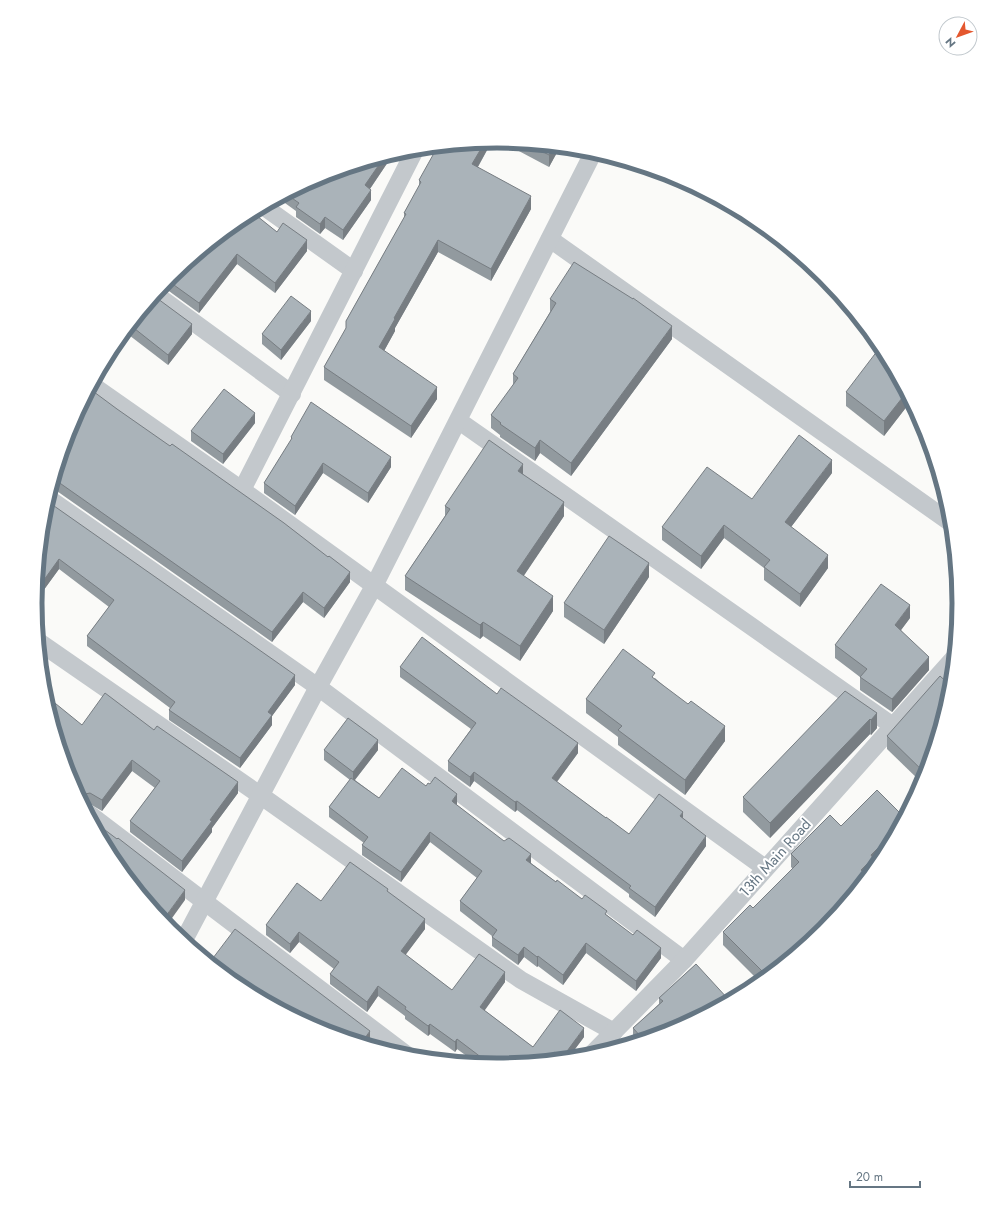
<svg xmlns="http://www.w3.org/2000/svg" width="994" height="1205" font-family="Jost,sans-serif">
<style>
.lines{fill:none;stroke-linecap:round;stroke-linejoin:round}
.minor{stroke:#c3c8cc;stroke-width:18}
.wall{fill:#929a9f}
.shaded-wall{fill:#777d82}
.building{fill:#aab3b9;stroke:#777d82}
.labels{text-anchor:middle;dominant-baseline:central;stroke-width:4;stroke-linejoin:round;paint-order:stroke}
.street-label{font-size:15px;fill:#657683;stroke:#fff}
.rim{fill:none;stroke:#657683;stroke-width:5}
</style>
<rect width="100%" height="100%" fill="#fafaf8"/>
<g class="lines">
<g class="minor">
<polyline points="263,206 354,271"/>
<polyline points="550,239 951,523"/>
<polyline points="155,294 292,394"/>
<polyline points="92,385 242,490 765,868"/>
<polyline points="459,421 893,726"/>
<polyline points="242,490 416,148"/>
<polyline points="48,498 318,687 684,960"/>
<polyline points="39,642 260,795 521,980 614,1032"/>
<polyline points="89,814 408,1056"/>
<polyline points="184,940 318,687 374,586 594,151"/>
<polyline points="592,1054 684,960 954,658"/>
</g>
</g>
<g class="wall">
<polygon points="492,141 478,167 531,209 491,281 438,252 395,328 395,331 384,351 437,399 411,438 324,380 324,367 346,330 346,321 404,218 404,213 419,187 419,180"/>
<polygon points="500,141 560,147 549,167"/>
<polygon points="394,153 370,189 371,200 343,240 325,228 320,234 296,217 296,211 278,198 320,176"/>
<polygon points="255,211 255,212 254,214 277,232 307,251 275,293 237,264 199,313 162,286 170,276"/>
<polygon points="154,296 192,334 168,365 125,332"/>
<polygon points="550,299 672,339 571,476 540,453 535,461 500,437 500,435 491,428 491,415 513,386 513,374 550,312"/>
<polygon points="311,321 281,360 262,344 262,334"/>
<polygon points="846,392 911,401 884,436 846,406"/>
<polygon points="255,423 223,464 191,441 191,431"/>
<polygon points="70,425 350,582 324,618 303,602 272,642 54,489 51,488"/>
<polygon points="291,437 391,467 368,503 323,473 295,515 264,493 264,483 291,441"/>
<polygon points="832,473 791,527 828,568 800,607 764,580 764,568 724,538 701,569 662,540 662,527 752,499"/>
<polygon points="523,474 564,516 523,576 553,611 520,661 483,636 480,639 405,590 405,576 445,516 445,506"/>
<polygon points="44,512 295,685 272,716 272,725 240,768 169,720 169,710 170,708 87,646 87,636 109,607 59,569 35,602"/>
<polygon points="649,577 604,644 564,617 564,603"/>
<polygon points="910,618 901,630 929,670 892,712 860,690 860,677 835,658 835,645"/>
<polygon points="400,667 497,694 578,753 557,782 606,818 629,834 683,818 706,846 655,917 629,897 629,894 517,810 515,812 474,781 470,787 448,771 448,761 471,729 400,677"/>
<polygon points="655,678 725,741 685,795 618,745 618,737 586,713 586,699"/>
<polygon points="950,693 924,780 922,783 887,749 887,736"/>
<polygon points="877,713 877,728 871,735 870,734 770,838 743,812 743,797"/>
<polygon points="82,725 238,793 212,828 212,832 182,872 130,832 130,821 155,788 132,771 102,811 90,804 84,805 70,779"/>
<polygon points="324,750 378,750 355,780 379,798 426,786 457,804 457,805 531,863 556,882 607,915 661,958 636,991 586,953 563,985 538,966 537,967 524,957 518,965 492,946 492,936 460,911 460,901 477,878 430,842 401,882 362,855 362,845 364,843 329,817 329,807 350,780 324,760"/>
<polygon points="791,854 873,866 873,869 824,929 760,982 723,945 723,932 753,908 793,869 791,867"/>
<polygon points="388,892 425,929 405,955 452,990 505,982 484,1010 533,1047 584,1037 569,1057 497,1064 475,1062 457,1049 455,1052 430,1034 428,1036 405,1019 405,1016 378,996 367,1012 330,984 330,974 334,969 299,942 290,953 266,935 266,925 321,901"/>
<polygon points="696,964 674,1029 636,1041 633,1038 633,1028 659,1004 659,998"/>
</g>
<g class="shaded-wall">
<polygon points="492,141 472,177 472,164 485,142"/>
<polygon points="553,146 560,147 549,167 549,155"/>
<polygon points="394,153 365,196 365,185 385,156"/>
<polygon points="371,190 371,200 343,240 343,230"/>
<polygon points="531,196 531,209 491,281 491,269"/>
<polygon points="325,217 325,228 320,234 320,224"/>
<polygon points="307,240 307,251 275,293 275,283"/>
<polygon points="438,240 438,252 395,328 395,331 379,360 379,347 394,318"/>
<polygon points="237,254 237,264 199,313 199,303"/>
<polygon points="311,311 311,321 281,360 281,350"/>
<polygon points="192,324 192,334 168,365 168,355"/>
<polygon points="672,326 672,339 571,476 571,463"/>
<polygon points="437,387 437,399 411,438 411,426"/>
<polygon points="906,393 911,401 884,436 884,421"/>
<polygon points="255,413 255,423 223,464 223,454"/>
<polygon points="540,440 540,453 535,461 535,448"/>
<polygon points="391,457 391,467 368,503 368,493"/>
<polygon points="832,460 832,473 785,535 785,522"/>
<polygon points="323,463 323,473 295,515 295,506"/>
<polygon points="523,464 523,479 518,471"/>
<polygon points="564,502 564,516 517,586 517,571"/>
<polygon points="724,525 724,538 701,569 701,556"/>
<polygon points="828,555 828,568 800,607 800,594"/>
<polygon points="59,559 59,569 35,602 36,591"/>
<polygon points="649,563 649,577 604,644 604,630"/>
<polygon points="350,572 350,582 324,618 324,608"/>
<polygon points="303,592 303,602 272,642 272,632"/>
<polygon points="553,596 553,611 520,661 520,646"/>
<polygon points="910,605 910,618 895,638 895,625"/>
<polygon points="483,622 483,636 480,639 480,625"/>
<polygon points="929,657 929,670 892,712 892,699"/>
<polygon points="47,658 47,669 42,676 41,666"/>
<polygon points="295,675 295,685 272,716 272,725 240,768 240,758 268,712"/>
<polygon points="877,713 877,728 871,735 871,720"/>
<polygon points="870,719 870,734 770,838 770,823"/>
<polygon points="725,726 725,741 685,795 685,780"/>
<polygon points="378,740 378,750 353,782 353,772"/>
<polygon points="578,743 578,753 552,788 552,778"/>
<polygon points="132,760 132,771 102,811 102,800"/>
<polygon points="474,772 474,781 470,787 470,777"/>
<polygon points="238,782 238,793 212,828 212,832 182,872 182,861 210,820"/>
<polygon points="85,794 85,805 84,805 80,798"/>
<polygon points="457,794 457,804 452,811 452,801"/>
<polygon points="517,801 517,810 515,812 515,802"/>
<polygon points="683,812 683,822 680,816"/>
<polygon points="897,829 882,857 873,866 873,869 863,881 861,870 871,855"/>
<polygon points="430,832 430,842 401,882 401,872"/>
<polygon points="706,836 706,846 655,917 655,907"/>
<polygon points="531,854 531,864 526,860"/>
<polygon points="185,890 185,900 167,925 163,920"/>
<polygon points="425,919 425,929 401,961 401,951"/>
<polygon points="299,932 299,942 290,953 290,944"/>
<polygon points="586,943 586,953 563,985 563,975"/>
<polygon points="524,947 524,957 518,965 518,955"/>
<polygon points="661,948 661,958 636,991 636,981"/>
<polygon points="785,955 785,961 765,977 765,974"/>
<polygon points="538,956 538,966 537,967 537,957"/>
<polygon points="505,972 505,982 480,1017 480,1007"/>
<polygon points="378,986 378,996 367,1012 367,1002"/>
<polygon points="430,1024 430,1034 428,1036 428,1026"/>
<polygon points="584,1028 584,1037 569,1057 562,1058"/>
<polygon points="370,1031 370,1040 368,1044 362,1042"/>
<polygon points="457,1039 457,1049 455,1052 455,1042"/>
<polygon points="554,1052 554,1059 549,1059"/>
</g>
<g class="building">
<polygon points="485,142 472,164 531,196 491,269 438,240 394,318 395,319 379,347 437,387 411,426 324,367 346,328 346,321 406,214 404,213 421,182 419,180 438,146"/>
<polygon points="528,144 553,146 549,155"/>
<polygon points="385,156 365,185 371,190 343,230 325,217 320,224 296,207 299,203 286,194 320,176"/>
<polygon points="252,212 277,232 283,223 307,240 275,283 237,254 199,303 167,280 170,276 241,218"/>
<polygon points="574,262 633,299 633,298 672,326 571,463 540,440 535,448 500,424 501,423 491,415 518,378 513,374 556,303 550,299"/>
<polygon points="154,296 192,324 168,355 130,325"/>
<polygon points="291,296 311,311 281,350 262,334"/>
<polygon points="881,346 906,393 884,421 846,392"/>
<polygon points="90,389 117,409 170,446 172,444 284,523 328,557 329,556 350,572 324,608 303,592 272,632 54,479 70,425"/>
<polygon points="224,389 255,413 223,454 191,431"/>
<polygon points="311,402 391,457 368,493 323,463 295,506 264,483 292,438 291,437"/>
<polygon points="799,435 832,460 785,522 828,555 800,594 764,567 770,560 724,525 701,556 662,527 707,467 752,499"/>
<polygon points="489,440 523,464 518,471 564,502 517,571 553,596 520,646 483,622 480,625 405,576 450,509 445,506"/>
<polygon points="47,501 295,675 268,712 272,715 240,758 169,710 175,702 87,636 114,600 59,559 36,591 44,512"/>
<polygon points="609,536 649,563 604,630 564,603"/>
<polygon points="881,584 910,605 895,625 929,657 892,699 860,677 867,669 835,645"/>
<polygon points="422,637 497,694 501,688 578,743 552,778 606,818 606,817 629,834 659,794 683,812 680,816 706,836 655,907 629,888 631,886 517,801 515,802 474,772 470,777 448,761 476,723 400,667"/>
<polygon points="623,649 655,673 652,677 688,704 691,701 725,726 685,780 618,730 622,726 586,699"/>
<polygon points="40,653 47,658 41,666"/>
<polygon points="940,676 951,686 950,693 926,774 887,736"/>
<polygon points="845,691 877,713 871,720 870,719 770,823 743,797"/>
<polygon points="105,693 154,730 157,726 238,782 210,820 212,821 182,861 130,821 160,781 132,760 102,800 90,793 85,794 80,798 70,779 45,695 82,725"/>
<polygon points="348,718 378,740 353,772 324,750"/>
<polygon points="402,768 426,786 428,783 430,784 435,777 457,794 452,801 453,802 504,841 509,838 531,854 526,860 556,882 557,880 582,899 585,895 607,911 605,914 633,935 637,930 661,948 636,981 586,943 563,975 538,956 537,957 524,947 518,955 492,937 497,930 460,901 482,871 430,832 401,872 362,845 368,837 329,807 351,778 379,798"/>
<polygon points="877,790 904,817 897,829 871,855 873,858 861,870 867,876 824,929 788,958 785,955 765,974 723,932 750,905 753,908 799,862 791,854 830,815 841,826"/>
<polygon points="93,821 117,839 118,838 185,890 163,920 113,859"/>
<polygon points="350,862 388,889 387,891 425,919 401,951 452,990 479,954 505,972 480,1007 533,1047 560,1010 584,1028 562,1058 554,1052 549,1059 497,1064 490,1064 457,1039 455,1042 430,1024 428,1026 405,1009 406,1007 378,986 367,1002 330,974 339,962 299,932 290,944 266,925 297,883 321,901"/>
<polygon points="235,929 370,1031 362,1042 320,1029 240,987 210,962"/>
<polygon points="696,964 729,1000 674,1029 643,1039 633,1028 663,1001 659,998"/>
</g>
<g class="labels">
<g class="street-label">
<text transform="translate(775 858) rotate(-48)">13th Main Road</text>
</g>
</g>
<path d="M0 0H994V1205H0ZM42 603a455 455 0 1 1 910 0a455 455 0 1 1-910 0Z" fill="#fff" fill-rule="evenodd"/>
<path class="rim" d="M42 603a455 455 0 1 1 910 0a455 455 0 1 1-910 0Z"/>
<g transform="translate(958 36) rotate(229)"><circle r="19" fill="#ffffff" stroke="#c1c8cd"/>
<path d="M0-3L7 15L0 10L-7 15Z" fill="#e4572e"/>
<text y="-6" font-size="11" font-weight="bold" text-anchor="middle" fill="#657683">N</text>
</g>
<path d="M850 1181v6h70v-6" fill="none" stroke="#657683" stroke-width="2"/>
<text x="856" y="1181" font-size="12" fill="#657683" stroke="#ffffff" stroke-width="3" paint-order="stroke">20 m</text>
</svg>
